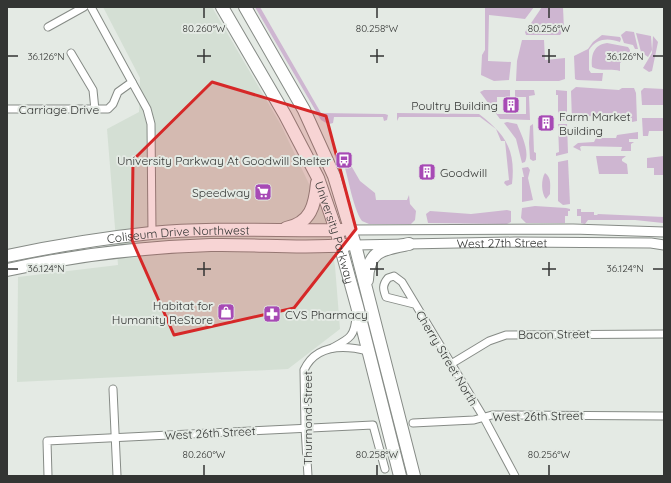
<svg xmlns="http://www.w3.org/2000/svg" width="671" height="483" font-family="Quicksand,sans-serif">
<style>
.built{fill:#d4dfd4}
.green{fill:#ceb6d1}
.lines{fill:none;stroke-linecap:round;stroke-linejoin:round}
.minor-casing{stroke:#868b86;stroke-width:9}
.tertiary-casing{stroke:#868b86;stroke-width:11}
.primary-casing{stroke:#868b86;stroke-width:14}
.minor{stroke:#fff;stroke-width:7}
.tertiary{stroke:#fff;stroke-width:9}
.primary{stroke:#fff;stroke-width:12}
.marked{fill:#d62828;fill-opacity:0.2;stroke:#d62828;stroke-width:3;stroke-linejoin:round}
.ticks{fill:none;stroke:#333533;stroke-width:1.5}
.labels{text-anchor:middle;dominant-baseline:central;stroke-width:4;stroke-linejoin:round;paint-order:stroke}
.poi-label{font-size:12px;fill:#333533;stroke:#e4eae4;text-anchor:end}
.street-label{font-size:12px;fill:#333533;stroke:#e4eae4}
.ticks-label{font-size:10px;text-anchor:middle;fill:#333533;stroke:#e4eae4;stroke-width:4;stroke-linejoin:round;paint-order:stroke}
</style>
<rect width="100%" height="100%" fill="#e4eae4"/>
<polygon class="built" points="103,7 212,7 281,125 327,222 335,266 340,329 288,369 17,382 18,277 118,265 107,129 139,112 140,78"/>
<g class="green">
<path d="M 255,7 L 260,7 L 321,113 L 385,114 L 388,115 L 387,120 L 384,121 L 383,117 L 334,117 L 333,123 C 328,125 325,122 321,120 Z"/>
<polygon points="485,7 534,7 525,19 489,15 488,61 511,62 509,80 494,81 481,75 482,55 485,50"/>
<polygon points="542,7 563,7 564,30 560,35 526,35 525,32"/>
<polygon points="626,31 634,32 638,49 635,49 633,45 624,43 621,35"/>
<polygon points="636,33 651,36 652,50 648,57 641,52"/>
<path d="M 602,35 L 620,37 L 621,39 L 620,42 C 608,38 597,38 589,50 L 589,70 L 591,73 L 603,73 L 602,81 L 577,80 L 575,79 L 574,56 L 588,49 L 593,42 Z"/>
<polygon points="653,36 658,42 652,71 649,72 643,68 652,53"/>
<polygon points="522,40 544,40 545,60 565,58 565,79 559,81 516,81 517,61"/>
<path d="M 607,43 L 628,47 L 630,50 L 630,55 L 620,63 L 620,71 C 610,68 601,72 592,67 C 591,54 594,45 607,43 Z"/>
<polygon points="576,87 619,90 622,88 634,88 636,93 637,121 632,122 632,118 586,116 586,122 572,121 571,91"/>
<polygon points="644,88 664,89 664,105 642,105 641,91"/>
<polygon points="484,90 510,90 510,97 497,97 497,114 526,114 526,97 515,97 515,90 534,90 535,95 529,96 530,120 500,119 480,92"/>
<polygon points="556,90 567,91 567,121 558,120 558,95 556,95"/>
<path d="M 397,113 L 479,114 C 505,134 516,149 512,184 L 507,186 L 504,183 L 505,181 L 509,180 L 505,141 L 501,141 L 496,129 L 480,117 L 399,117 L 397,121 Z"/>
<polygon points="642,118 664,118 664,131 649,131 648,136 643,136"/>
<path d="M 507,122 L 517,124 C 521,134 530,151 525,162 L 522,163 L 516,139 L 504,123 Z"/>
<polygon points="533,124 534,152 536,153 536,160 533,161 530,159 529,143 530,126"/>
<polygon points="558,124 567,124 568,153 556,156 556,153 559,152"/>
<polygon points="638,132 638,139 629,139 629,142 634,142 631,144 631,151 621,151 622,147 582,146 580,147 581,151 573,147 578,143 594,142 596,138 616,138 617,135"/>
<path d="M 341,155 L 345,155 L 360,181 L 375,193 L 376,200 L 407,200 L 409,195 L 410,204 L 416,211 L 415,220 L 411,224 L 369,224 L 362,221 C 352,207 348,173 341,155 Z"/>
<polygon points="596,156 626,156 622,159 622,161 627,164 628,174 599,174"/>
<polygon points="664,156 664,175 654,175 654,168 647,168 647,158"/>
<polygon points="568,160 570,204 563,205 558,201 558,162"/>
<polygon points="528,167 530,170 528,178 533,200 522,202 522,177 524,177 522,168"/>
<path d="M 545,173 C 552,178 550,186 550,194 L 546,199 C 541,193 541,179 545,173 Z"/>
<polygon points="535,206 566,208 570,209 570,211 568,211 568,216 565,216 565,223 526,223 521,218 522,208"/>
<polygon points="577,209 581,209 581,212 594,212 594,215 597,215 598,214 664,217 664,225 663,223 635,220 588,220 585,224 581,223 581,216 577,216"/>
<polygon points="507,210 511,211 511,222 507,224 428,223 426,214 430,211 471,214"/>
</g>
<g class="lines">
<g class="minor-casing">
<g id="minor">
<polyline points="48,27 84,7"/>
<polyline points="71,53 93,90 95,110"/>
<polyline points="132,82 147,109 151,124 152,233"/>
<polyline points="7,109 108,109 113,104 118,92 132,82 91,7"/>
<path d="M 414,304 L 386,297 C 383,289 382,285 388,278 L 394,276 L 402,282 L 484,418 L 515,476"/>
<path d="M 332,348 C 349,339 355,337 356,316"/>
<polyline points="451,364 489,341 506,335 664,334"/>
<polyline points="113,389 117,476"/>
<polyline points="413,423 474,420 492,415 664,416"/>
<polyline points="48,476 47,441 373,425 385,469"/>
<path d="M 308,476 L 305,428 L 304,370 C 316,344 344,345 368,351"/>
</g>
</g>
<g class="tertiary-casing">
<g id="tertiary">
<polyline points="350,230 573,229 664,232"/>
<path id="s1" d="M 355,245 L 515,242 L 651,243 L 664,245"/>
</g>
</g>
<g class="primary-casing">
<g id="primary">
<path id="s2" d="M 222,7 L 285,115 L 318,178 L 336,230 L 357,306 L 400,476"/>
<polyline points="245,7 304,110 334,176 355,245 414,476"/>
<path d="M 286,228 C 311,223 315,205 317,183"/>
<path id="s3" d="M 7,256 C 55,246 103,238 151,233 C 215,227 279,231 343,230"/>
<path d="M 7,270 C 75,255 142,247 211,245 C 256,244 302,249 347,245"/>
<path d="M 367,280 C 368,250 383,249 409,244"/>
</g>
</g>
<use href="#minor" class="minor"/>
<use href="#tertiary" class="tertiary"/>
<use href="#primary" class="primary"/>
</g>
<path class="marked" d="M 212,82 L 326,116 L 356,229 L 294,308 L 174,335 L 132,240 L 133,160 Z"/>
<path class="ticks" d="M 204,8 L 204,18M 377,8 L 377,18M 549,8 L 549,18M 204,49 L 204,63M 377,49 L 377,63M 549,49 L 549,63M 8,56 L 18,56M 197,56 L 211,56M 370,56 L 384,56M 542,56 L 556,56M 653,56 L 663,56M 204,262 L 204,276M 377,262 L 377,276M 549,262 L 549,276M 8,269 L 18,269M 197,269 L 211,269M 370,269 L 384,269M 542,269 L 556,269M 653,269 L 663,269M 204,465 L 204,475M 377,465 L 377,475M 549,465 L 549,475"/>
<defs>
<g id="building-square" transform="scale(0.9)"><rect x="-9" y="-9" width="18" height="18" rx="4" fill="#a74ab5" stroke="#e4eae4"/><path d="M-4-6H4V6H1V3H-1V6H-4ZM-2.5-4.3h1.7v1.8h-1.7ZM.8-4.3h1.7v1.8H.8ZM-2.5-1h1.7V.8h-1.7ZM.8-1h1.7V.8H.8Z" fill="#fff"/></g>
<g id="bus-square" transform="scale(0.9)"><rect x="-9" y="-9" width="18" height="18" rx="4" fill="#a74ab5" stroke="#e4eae4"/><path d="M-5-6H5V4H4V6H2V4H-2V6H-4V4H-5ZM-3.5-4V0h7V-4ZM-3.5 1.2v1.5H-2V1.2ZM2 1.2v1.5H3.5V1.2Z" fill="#fff"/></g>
<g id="supermarket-square" transform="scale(0.9)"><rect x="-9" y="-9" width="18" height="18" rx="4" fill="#a74ab5" stroke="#e4eae4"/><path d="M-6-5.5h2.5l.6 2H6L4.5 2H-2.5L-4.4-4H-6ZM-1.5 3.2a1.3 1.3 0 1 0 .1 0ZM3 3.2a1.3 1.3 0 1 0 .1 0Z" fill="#fff"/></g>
<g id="shop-square" transform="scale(0.9)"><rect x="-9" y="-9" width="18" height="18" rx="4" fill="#a74ab5" stroke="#e4eae4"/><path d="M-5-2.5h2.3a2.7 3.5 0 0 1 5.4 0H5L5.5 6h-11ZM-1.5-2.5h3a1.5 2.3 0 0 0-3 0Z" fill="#fff"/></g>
<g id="pharmacy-square" transform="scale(0.9)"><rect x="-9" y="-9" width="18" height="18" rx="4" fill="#a74ab5" stroke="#e4eae4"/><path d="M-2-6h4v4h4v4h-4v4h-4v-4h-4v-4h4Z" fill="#fff"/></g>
</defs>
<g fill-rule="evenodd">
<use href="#building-square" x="511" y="105"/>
<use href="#building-square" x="546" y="123"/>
<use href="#bus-square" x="344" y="160"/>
<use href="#building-square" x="427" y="172"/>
<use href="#supermarket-square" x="263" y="192"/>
<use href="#shop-square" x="226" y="312"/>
<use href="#pharmacy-square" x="272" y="314"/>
</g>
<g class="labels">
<g class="poi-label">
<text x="498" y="105">Poultry Building</text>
<text x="559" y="116" text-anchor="start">Farm Market<tspan x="559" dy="14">Building</tspan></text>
<text x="331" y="160">University Parkway At Goodwill Shelter</text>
<text x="440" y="172" text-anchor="start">Goodwill</text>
<text x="250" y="192">Speedway</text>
<text x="213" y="305">Habitat for<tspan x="213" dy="14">Humanity ReStore</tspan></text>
<text x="285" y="314" text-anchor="start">CVS Pharmacy</text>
</g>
<g class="street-label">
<text x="59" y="109">Carriage Drive</text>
<text stroke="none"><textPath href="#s2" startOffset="253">University Parkway</textPath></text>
<text stroke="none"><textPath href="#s3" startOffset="173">Coliseum Drive Northwest</textPath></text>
<text stroke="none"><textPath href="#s1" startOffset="147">West 27th Street</textPath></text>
<text transform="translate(554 334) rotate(-1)">Bacon Street</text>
<text transform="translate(447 358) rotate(59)">Cherry Street North</text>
<text transform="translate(538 416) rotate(-1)">West 26th Street</text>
<text transform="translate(307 418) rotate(-90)">Thurmond Street</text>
<text transform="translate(210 433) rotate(-3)">West 26th Street</text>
</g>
</g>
<g class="ticks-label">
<text x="204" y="32">80.260°W</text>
<text x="377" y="32">80.258°W</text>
<text x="549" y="32">80.256°W</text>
<text x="46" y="60">36.126°N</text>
<text x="625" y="60">36.126°N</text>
<text x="46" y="272">36.124°N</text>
<text x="625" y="272">36.124°N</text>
<text x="204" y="458">80.260°W</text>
<text x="377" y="458">80.258°W</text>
<text x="549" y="458">80.256°W</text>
</g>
<rect width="671" height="483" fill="none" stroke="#333533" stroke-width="16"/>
</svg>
